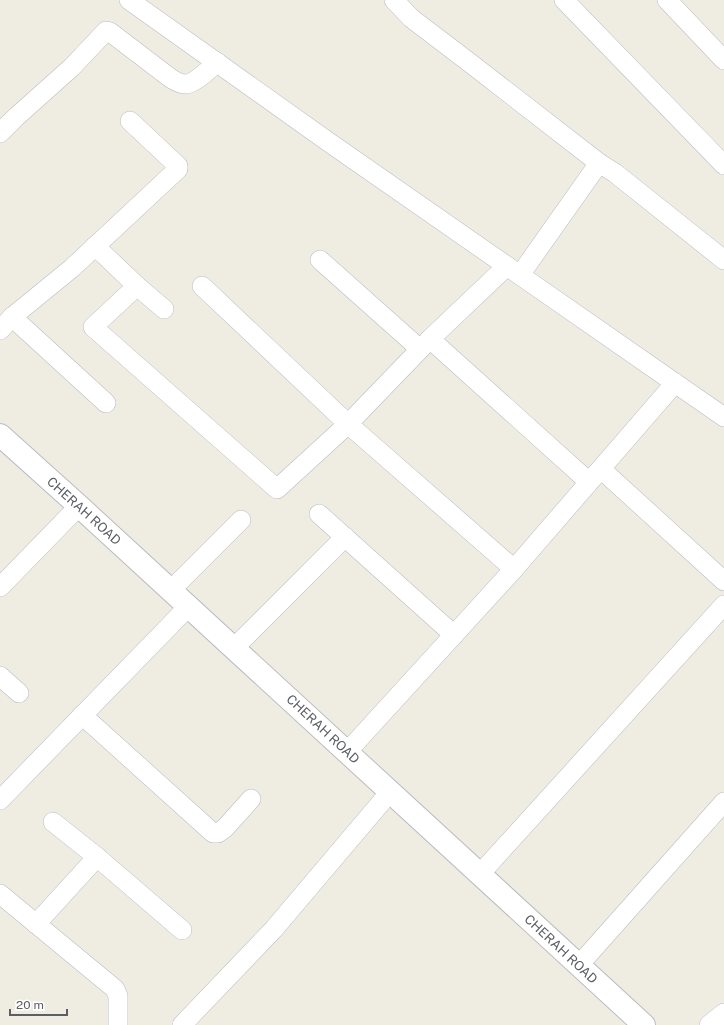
<svg xmlns="http://www.w3.org/2000/svg" width="724" height="1025" font-family="'Public Sans',sans-serif">
<style>
.lines{fill:none;stroke-linecap:round;stroke-linejoin:round}
.minor-casing{stroke:#babcc3;stroke-width:20}
.tertiary-casing{stroke:#babcc3;stroke-width:24}
.minor{stroke:#fff;stroke-width:19}
.tertiary{stroke:#fff;stroke-width:22}
.labels{text-anchor:middle;dominant-baseline:central;stroke-width:3;stroke-linejoin:round;paint-order:stroke}
.street-label{font-size:13px;fill:#5b5e65;stroke:#fff}
</style>
<rect width="100%" height="100%" fill="#efede2"/>
<g class="lines">
<g class="minor-casing">
<g id="minor">
<polyline points="129,0 330,143 675,383 724,417"/>
<polyline points="394,0 411,18 474,66 599,163 615,173 724,260"/>
<polyline points="564,0 724,165"/>
<polyline points="667,0 724,60"/>
<path d="M 0,133 L 16,117 L 72,67 L 106,31 L 110,32 L 169,77 C 173,80 180,84 186,84 C 194,84 211,68 217,62"/>
<polyline points="95,246 137,286 164,309"/>
<polyline points="320,260 420,349"/>
<polyline points="520,275 599,163"/>
<polyline points="137,286 93,327 277,489 348,424 430,339 507,266"/>
<polyline points="202,286 348,424 514,569"/>
<polyline points="12,317 106,403"/>
<polyline points="0,330 12,317 72,268 178,169 178,166 130,121"/>
<polyline points="430,339 589,482"/>
<polyline points="601,469 724,581"/>
<polyline points="319,514 454,635"/>
<polyline points="0,587 79,506"/>
<polyline points="171,590 241,520"/>
<polyline points="234,648 345,537"/>
<polyline points="0,676 19,693"/>
<polyline points="82,715 213,833 218,833 225,828 251,799"/>
<polyline points="347,752 514,569 675,383"/>
<polyline points="0,800 188,607"/>
<polyline points="53,822 97,857 182,930"/>
<polyline points="480,874 724,605"/>
<polyline points="0,894 115,989 118,996 118,1025"/>
<polyline points="36,924 97,857"/>
<polyline points="579,965 724,802"/>
<polyline points="182,1025 273,930 390,792"/>
<polyline points="709,1025 724,1013"/>
</g>
</g>
<g class="tertiary-casing">
<polyline id="tertiary" points="0,435 79,506 644,1025"/>
</g>
<use href="#minor" class="minor"/>
<use href="#tertiary" class="tertiary"/>
</g>
<g class="labels">
<g class="street-label">
<text transform="translate(84 511) rotate(42)">CHERAH ROAD</text>
<text transform="translate(323 729) rotate(43)">CHERAH ROAD</text>
<text transform="translate(561 949) rotate(43)">CHERAH ROAD</text>
</g>
</g>
<path d="M10 1009v6h57v-6" fill="none" stroke="#5b5e65" stroke-width="2"/>
<text x="16" y="1009" font-size="12" fill="#5b5e65" stroke="#ffffff" stroke-width="3" paint-order="stroke">20 m</text>
</svg>
